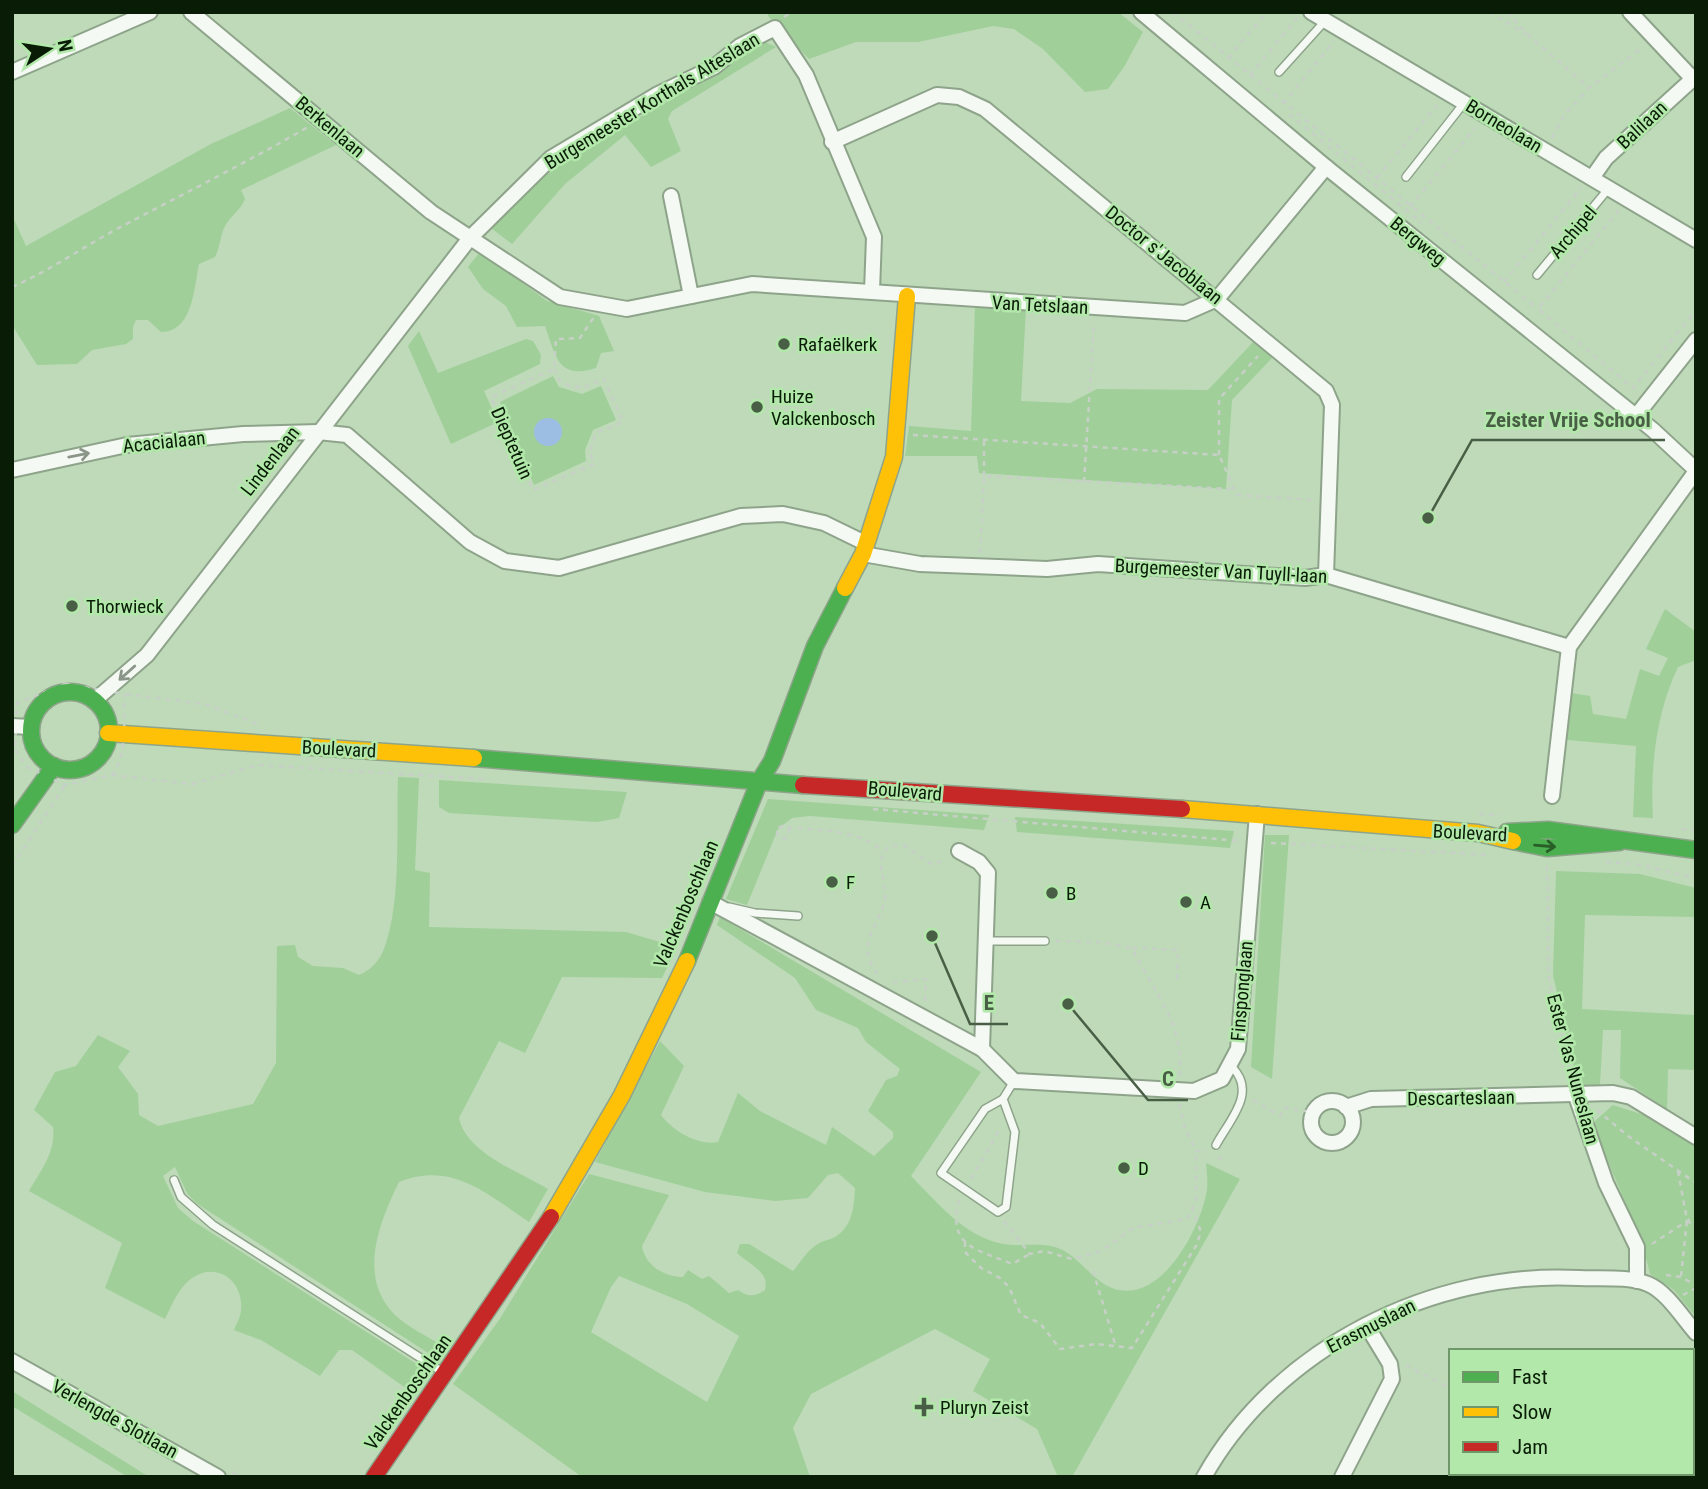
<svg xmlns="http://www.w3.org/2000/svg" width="1708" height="1489" font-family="'Roboto Condensed',sans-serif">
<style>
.green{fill:#a0cf9a;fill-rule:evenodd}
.water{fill:#9cbee2}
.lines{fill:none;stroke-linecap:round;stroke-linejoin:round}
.lane-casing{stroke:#8ea48a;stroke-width:10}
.street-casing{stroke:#8ea48a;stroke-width:18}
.fast-casing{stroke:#8ea48a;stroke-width:19}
.slow-casing{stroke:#8ea48a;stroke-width:19}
.jam-casing{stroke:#8ea48a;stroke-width:19}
.path{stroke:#c7d0c6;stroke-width:2.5;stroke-dasharray:5 5;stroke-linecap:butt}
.lane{stroke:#f5f9f4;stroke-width:7}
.street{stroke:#f5f9f4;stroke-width:14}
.fast{stroke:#4caf50;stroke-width:16}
.slow{stroke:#ffc107;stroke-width:16}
.jam{stroke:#c62828;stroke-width:16}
.oneway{stroke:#8b9689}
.oneway2{stroke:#275f27}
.poi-dot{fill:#485f45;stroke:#b3e8ab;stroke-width:2.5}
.labels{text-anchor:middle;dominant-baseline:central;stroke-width:5;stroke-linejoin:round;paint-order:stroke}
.street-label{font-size:19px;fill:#091d06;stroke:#b3e8ab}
.poi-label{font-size:19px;fill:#091d06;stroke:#b3e8ab;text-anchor:start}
.leader{fill:none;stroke:#485f45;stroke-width:2.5}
.callout-dot{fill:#485f45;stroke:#b3e8ab;stroke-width:2.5}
.callout-label{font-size:21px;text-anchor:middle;font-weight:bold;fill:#485f45;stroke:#b3e8ab;stroke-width:5;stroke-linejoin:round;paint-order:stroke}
</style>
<rect width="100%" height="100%" fill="#bedab9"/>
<g class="green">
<polygon points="768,12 1118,12 1143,32 1124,67 1108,89 1085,92 1043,49 1014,29 993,26 918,42 856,42 809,59 768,16"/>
<polygon points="763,41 776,47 672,111 668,119 681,151 651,167 625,135 565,184 512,244 491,228 540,180 568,158 734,63 755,43"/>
<path d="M 290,108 L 336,145 L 241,190 L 245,199 C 240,211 230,216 224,228 C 220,237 220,247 215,257 L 199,264 C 194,288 193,332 161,332 L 148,320 L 136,320 L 133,327 L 133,339 L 126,344 L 92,350 L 77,364 L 37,365 L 14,328 L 12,215 L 26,246 L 211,144 Z"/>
<path d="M 480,252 L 547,301 L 599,316 L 614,351 L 601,353 L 596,368 C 557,380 556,356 545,326 L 517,327 L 506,306 L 483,289 L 468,267 Z"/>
<polygon points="975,305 1026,308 1021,401 1070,403 1097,389 1208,390 1255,340 1274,356 1232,400 1226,489 979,473 977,456 905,456 909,426 971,431"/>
<polygon points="419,331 438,373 526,339 533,341 541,355 540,364 484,391 498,422 451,444 408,346"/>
<polygon points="553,376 559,387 582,394 601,386 616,420 593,430 585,450 586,461 534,485 500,402"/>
<path d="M 1665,609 L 1696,632 L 1696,660 L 1678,667 C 1656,713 1650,768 1653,818 L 1633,817 L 1636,746 L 1567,740 L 1571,693 L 1590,696 L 1593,714 L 1626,719 L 1640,669 L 1659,676 L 1668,658 L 1646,649 Z"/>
<path d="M 398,777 L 419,778 L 415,870 L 430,873 L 429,927 L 626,932 L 677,947 L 662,978 L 562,977 L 525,1053 L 499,1041 L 459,1118 C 466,1153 520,1172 548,1189 L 529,1222 C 487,1194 452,1161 399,1182 C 380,1221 357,1276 394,1314 C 407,1327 429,1337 444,1347 L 436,1358 L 196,1203 L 187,1193 L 175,1167 L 163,1176 L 178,1208 L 193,1221 L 426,1370 L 410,1391 L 352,1350 L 339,1350 L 320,1376 L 261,1340 L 234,1330 C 236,1324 241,1317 241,1310 C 244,1281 217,1261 192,1278 C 178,1288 172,1305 165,1319 L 105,1288 L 122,1243 L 29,1191 C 41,1170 56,1152 53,1127 L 34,1110 L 55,1072 L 76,1066 L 98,1035 L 130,1051 L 118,1067 L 138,1094 L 139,1115 L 158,1126 L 253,1104 L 276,1063 L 277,946 L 295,945 L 298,957 L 313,966 L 343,968 L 359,975 C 370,971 380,960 384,949 C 402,900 396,829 398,777 Z"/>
<polygon points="439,780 627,792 619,818 597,822 449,813 439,807"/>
<polygon points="768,799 989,815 984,830 810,816 792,818 778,829 747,905 726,899"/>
<polygon points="1015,817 1234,831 1230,848 1017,832"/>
<polygon points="1265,835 1289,835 1272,1079 1251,1067"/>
<polygon points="1556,871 1640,874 1696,888 1696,917 1585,915 1582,1009 1696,1015 1696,1070 1668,1069 1667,1109 1620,1078 1621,1030 1603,1030 1600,1085 1579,1090 1553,975"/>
<path d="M 720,917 L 981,1072 L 911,1176 C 938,1203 964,1237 1004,1244 C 1021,1247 1041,1242 1058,1248 C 1080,1256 1095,1286 1119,1290 C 1164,1299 1201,1227 1207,1190 C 1208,1182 1207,1172 1206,1163 L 1240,1179 L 1072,1477 L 1058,1477 L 1037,1429 L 973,1391 L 990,1359 L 935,1329 L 811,1394 L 793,1428 L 810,1477 L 582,1477 L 453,1384 L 499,1320 L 589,1174 L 669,1195 L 642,1246 C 645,1266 665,1277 683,1277 L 688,1270 L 702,1279 L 709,1276 L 729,1293 L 738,1290 C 748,1297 754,1297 765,1290 C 770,1272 750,1265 737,1253 L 740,1244 L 749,1244 L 793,1271 C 800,1263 806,1252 815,1246 C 822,1240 828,1241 835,1237 C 853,1226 854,1206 855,1188 L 838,1173 L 828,1175 L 808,1198 L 775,1201 L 705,1192 L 595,1162 L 660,1041 L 684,1066 L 661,1115 C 673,1131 698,1146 718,1142 L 738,1093 L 760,1111 L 826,1145 L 832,1127 L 874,1156 L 893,1138 L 893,1132 L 868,1111 L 886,1080 L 897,1076 L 900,1069 L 866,1042 L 858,1028 L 816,1010 L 795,978 L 717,925 ZM 619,1276 L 687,1304 L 739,1336 L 707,1402 L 591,1332 L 611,1287 Z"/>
<path d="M 1613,1105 L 1650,1117 L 1696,1145 L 1696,1317 L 1674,1290 L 1650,1274 C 1639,1221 1609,1174 1594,1122 Z"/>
<polygon points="12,1391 149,1477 128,1477 12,1406"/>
</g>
<circle class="water" cx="548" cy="432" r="14"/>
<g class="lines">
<g class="lane-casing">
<g id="lane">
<polyline points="1279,72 1325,21"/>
<polyline points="1406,177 1464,103"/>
<polyline points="1537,275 1609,188"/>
<polyline points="729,907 755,913 798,916"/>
<polyline points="987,941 1045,941"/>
<polygon points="1003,1099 1015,1132 1006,1207 998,1212 941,1173 985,1109"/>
<polyline points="1003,1099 1014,1081"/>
<path d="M 1216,1145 C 1230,1119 1258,1092 1231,1066"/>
<polyline points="174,1180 181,1197 213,1225 444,1373"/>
</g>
</g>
<g class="street-casing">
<g id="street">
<polyline points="191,12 431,212 560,297 627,309 752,284 1185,313 1217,299 1326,167"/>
<polyline points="1141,12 1326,167 1653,430 1696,470"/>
<polyline points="1311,12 1696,240"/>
<polyline points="1630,12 1692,78"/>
<polyline points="12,72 150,12"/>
<polyline points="832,142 937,95 959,97 985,109 1326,391 1332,405 1326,575"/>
<polyline points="1592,178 1606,158 1696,76"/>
<polyline points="671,196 691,296"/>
<polyline points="1636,416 1696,340"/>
<polyline points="12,470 127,445 243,434 318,432 347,435 470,542 505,561 559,568 741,516 783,514 824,523 865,543"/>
<polyline points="863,554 920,564 1047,569 1098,564 1305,578 1326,575 1569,647"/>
<polyline points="94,701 147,655 470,238 551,158 658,94 714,67 740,46 775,28 806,75 874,237 872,291"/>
<polyline points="12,726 30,727"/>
<polyline points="1552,796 1569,647 1696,471"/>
<polyline points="959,851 979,862 988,873 982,1049"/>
<polyline points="710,902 982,1049 1014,1081 1194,1091 1222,1079 1238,1049 1257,814"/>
<polyline points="1576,1096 1606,1183 1637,1247 1637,1281"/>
<circle cx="1332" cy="1122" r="21"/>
<polyline points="1346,1107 1371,1099 1613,1093 1631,1097 1696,1137"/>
<polyline points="12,1361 218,1477"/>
<path d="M 1204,1477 C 1277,1347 1434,1270 1579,1278 C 1600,1279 1629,1276 1648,1284 C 1667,1292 1682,1317 1696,1333"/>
<polyline points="1342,1477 1392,1379 1390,1364 1367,1326"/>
</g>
</g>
<g class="fast-casing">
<g id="fast">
<circle cx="70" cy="731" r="39"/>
<polyline points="474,758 803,785"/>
<polyline points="12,825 54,766"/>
<polyline points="1507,832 1548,830 1696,850"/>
<polyline points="1513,841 1547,848 1619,842"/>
<polyline points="687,961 759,782 772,761 815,646 845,588"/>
</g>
</g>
<g class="slow-casing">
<g id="slow">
<polyline points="845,588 863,554 894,457 907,296"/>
<polyline points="108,733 474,758"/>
<polyline points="1182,809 1478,833 1513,841"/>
<polyline points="551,1217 622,1095 687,961"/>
</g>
</g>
<g class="jam-casing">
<g id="jam">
<polyline points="803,785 1182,809"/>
<polyline points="374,1477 551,1217"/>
</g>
</g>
<g class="path">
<polyline points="1173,12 1538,309"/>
<polyline points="1288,12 1298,19"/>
<polyline points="1489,12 1526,34"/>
<polyline points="1507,12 1528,35 1589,88 1643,47"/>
<polyline points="784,17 792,12"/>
<polyline points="1228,58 1267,12"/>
<polyline points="1250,75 1297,18"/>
<polyline points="1283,104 1334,41"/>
<polyline points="1289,114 1422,223"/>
<polyline points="1552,138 1564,115 1589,88"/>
<polyline points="1377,178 1437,105"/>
<polyline points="1410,207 1475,128"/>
<polyline points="1619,210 1538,309 1633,388 1696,310"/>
<polyline points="1504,282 1581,188"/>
<path d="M 12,287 C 49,271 80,249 115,230 C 179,196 244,164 308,127"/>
<polyline points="554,369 561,383 582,388 604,379 623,422 596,433 590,452 594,464 533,490 491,397 554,369 556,339 580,338 594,317"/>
<polyline points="913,435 1219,455 1237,495 1314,500"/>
<polyline points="1219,455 1219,399 1258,356"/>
<polyline points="984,476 984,441"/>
<polyline points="1084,482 1094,322"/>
<polyline points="980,553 984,476 1232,489"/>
<path d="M 65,684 L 125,694 C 123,719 128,754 112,775 L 65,785 L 27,767 L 15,750 L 17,703 Z"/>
<polyline points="126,694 204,704 258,724"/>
<polyline points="112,775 192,784 258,765 483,779"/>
<polyline points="873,809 1240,841"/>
<polyline points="1479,814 1500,815"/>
<path d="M 790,828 L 785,839 L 778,836 L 776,829 L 784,825 L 790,828 C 819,830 862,830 883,852"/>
<polyline points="1682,829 1696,830"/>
<polyline points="1271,843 1491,855"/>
<polyline points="1606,862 1642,865 1696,879"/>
<polyline points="12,866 65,785"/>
<polyline points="1547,866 1549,978 1572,1081"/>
<path d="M 1056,941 L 1100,942 L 1132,948 C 1154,993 1184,1022 1180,1076"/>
<polyline points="1132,948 1178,950 1177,982"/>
<path d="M 878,974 C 853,943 880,928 885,898 C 887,878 873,862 889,846 L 903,845 L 931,864 L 943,861"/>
<polyline points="893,982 926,979 925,1002"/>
<polyline points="1253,1100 1280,1116 1284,1108 1313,1112"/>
<polyline points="1179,1104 1185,1129 1196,1151 1207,1152"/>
<polyline points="1597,1110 1628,1136 1696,1183"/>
<polyline points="1218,1157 1227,1162"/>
<polyline points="1678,1171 1687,1220 1696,1229"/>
<polyline points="971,1179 1001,1127"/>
<path d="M 959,1200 C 946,1248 980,1250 1012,1264 L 1030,1254"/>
<polyline points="1004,1221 1030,1254 1044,1251 1072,1259 1084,1256 1101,1251 1133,1228 1187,1219 1196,1200 1196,1151"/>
<polyline points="965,1242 965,1252 981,1268 1000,1278 1009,1287 1021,1315 1040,1323 1060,1349 1096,1344 1132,1348 1196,1246 1201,1232 1193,1210"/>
<polyline points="1652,1244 1696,1215"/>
<polyline points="1093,1271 1116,1347"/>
<polyline points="1666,1275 1681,1277 1696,1285"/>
<polyline points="1681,1276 1687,1220"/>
<polyline points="1683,1295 1696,1288"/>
<polyline points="1406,1365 1451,1389"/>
<polyline points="232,1472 241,1477"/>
<polyline points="1603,1473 1609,1477"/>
</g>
<use href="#lane" class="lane"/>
<use href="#street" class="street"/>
<use href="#fast" class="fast"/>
<use href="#slow" class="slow"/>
<use href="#jam" class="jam"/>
</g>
<defs><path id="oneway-shaft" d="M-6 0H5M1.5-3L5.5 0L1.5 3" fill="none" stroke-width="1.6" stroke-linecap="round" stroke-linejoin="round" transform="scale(1.75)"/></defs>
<g class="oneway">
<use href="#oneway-shaft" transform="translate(79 455) rotate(-11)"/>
<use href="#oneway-shaft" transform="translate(127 673) rotate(138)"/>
</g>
<use class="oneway2" href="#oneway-shaft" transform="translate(1545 846) rotate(5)"/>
<g class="poi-dot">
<circle cx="784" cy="344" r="7"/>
<circle cx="757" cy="407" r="7"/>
<circle cx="72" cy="606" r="7"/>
<circle cx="832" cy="882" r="7"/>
<circle cx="1052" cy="893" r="7"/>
<circle cx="1186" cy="902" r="7"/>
<circle cx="1124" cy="1168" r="7"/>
<path d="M920.5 1396.5h7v7h7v7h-7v7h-7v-7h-7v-7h7z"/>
</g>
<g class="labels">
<g class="street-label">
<text transform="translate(652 101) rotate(-31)">Burgemeester Korthals Alteslaan</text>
<text transform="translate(1642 125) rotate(-43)">Balilaan</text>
<text transform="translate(1504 126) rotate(31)">Borneolaan</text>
<text transform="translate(330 127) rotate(40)">Berkenlaan</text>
<text transform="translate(1573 232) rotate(-50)">Archipel</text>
<text transform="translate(1418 241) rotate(39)">Bergweg</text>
<text transform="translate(1164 255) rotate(39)">Doctor s'Jacoblaan</text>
<text transform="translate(1040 305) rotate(3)">Van Tetslaan</text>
<text transform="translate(164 442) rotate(-6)">Acacialaan</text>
<text transform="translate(512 443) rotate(66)">Dieptetuin</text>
<text transform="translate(270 461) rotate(-52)">Lindenlaan</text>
<text transform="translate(1221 571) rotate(3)">Burgemeester Van Tuyll-laan</text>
<text transform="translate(339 749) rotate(3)">Boulevard</text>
<text transform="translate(905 791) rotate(5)">Boulevard</text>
<text transform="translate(1470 833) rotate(3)">Boulevard</text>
<text transform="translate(686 904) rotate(-67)">Valckenboschlaan</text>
<text transform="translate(1242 991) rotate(-85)">Finsponglaan</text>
<text transform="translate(1573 1069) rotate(75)">Ester Vas Nuneslaan</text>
<text transform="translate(1461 1098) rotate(-1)">Descarteslaan</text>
<text transform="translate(1371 1326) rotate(-27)">Erasmuslaan</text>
<text transform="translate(408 1392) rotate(-55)">Valckenboschlaan</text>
<text transform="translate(115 1419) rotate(29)">Verlengde Slotlaan</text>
</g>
<g class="poi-label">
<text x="798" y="344">Rafaëlkerk</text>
<text x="771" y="396">Huize<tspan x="771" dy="22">Valckenbosch</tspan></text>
<text x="86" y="606">Thorwieck</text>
<text x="846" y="882">F</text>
<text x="1066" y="893">B</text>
<text x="1200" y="902">A</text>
<text x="1138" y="1168">D</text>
<text x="940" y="1407">Pluryn Zeist</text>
</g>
</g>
<path class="leader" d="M1428 518L1472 440H1665M932 936L970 1024H1008M1068 1004L1148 1100H1188"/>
<g class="callout-dot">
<circle cx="1428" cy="518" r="7"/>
<circle cx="932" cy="936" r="7"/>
<circle cx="1068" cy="1004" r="7"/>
</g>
<g class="callout-label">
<text x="1568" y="427">Zeister Vrije School</text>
<text x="989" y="1010">E</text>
<text x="1168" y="1086">C</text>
</g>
<rect width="1708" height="1489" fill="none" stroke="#091d06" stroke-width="28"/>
<rect x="1449" y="1349" width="245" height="126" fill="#b3e8ab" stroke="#6f9769" stroke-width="2"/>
<rect x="1463" y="1372" width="35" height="10" fill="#4caf50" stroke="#6f9769" stroke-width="2"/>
<text x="1512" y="1384" font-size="21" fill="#091d06">Fast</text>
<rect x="1463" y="1407" width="35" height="10" fill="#ffc107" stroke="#6f9769" stroke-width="2"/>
<text x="1512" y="1419" font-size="21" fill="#091d06">Slow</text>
<rect x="1463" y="1442" width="35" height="10" fill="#c62828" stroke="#6f9769" stroke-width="2"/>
<text x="1512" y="1454" font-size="21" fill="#091d06">Jam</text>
<g transform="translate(49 49) rotate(78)" stroke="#b3e8ab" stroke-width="5" paint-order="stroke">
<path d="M0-5L12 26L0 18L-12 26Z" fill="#091d06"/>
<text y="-10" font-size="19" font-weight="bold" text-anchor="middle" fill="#091d06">N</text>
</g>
</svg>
